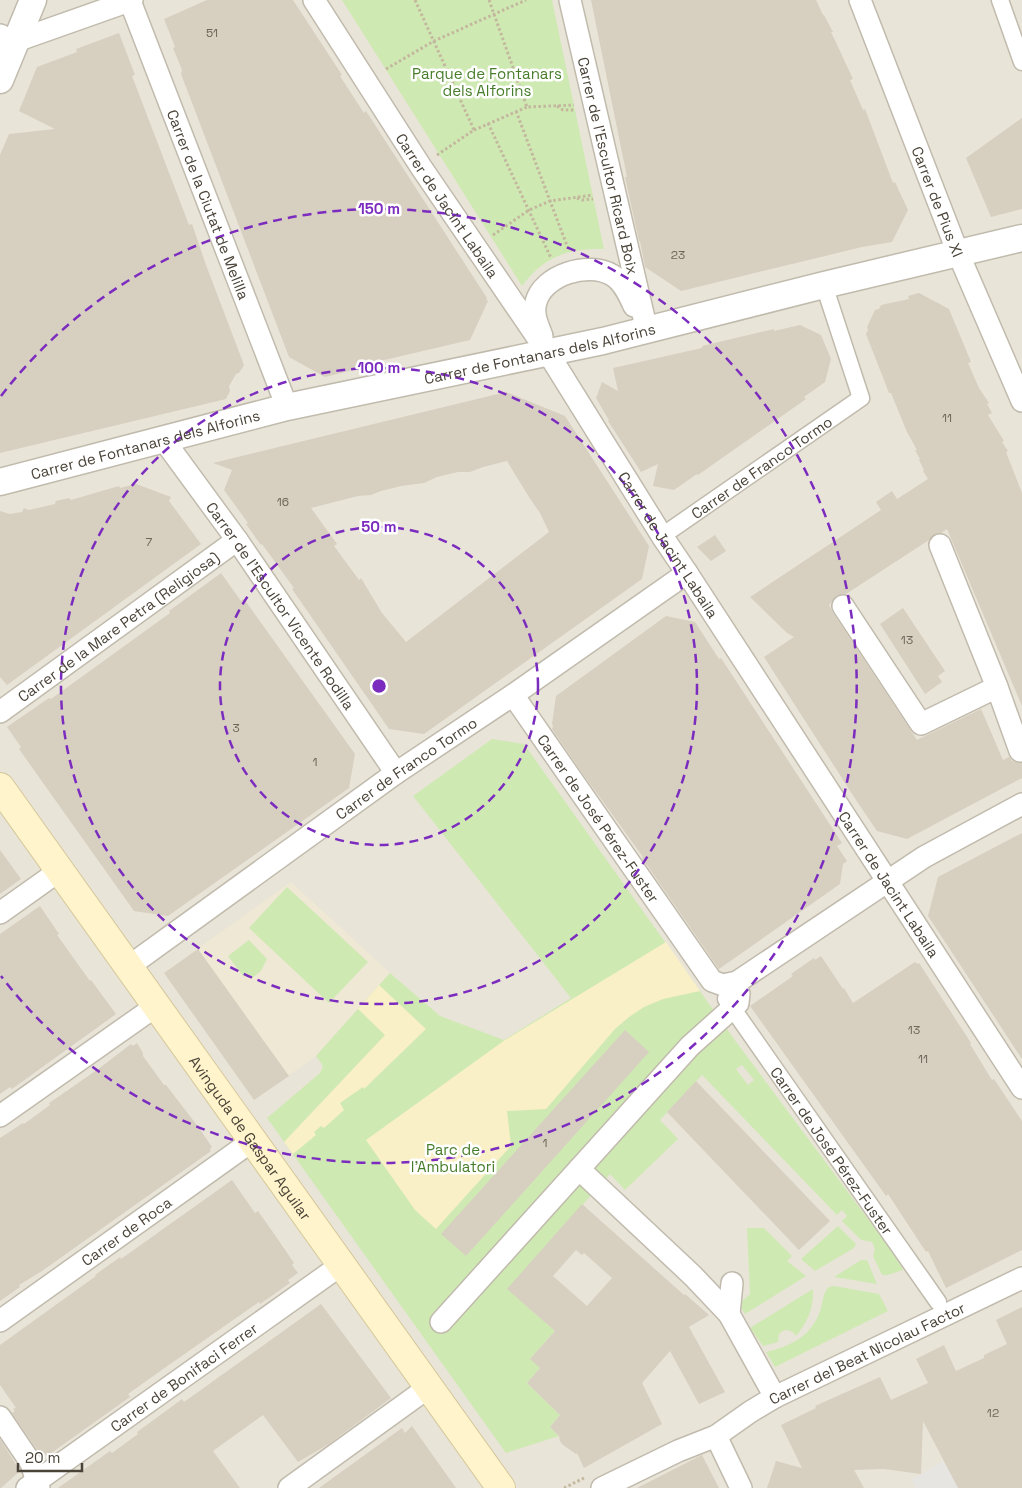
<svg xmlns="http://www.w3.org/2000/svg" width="1022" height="1488" font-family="'Space Grotesk',sans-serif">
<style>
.residential{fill:#e9e4d8}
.education{fill:#eee8d4}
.green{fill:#cfe9b3;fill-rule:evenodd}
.sand{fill:#f9f0c7}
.parking{fill:#e7e5e2}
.building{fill:#d7cfc0;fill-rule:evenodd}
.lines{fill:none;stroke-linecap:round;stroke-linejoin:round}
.pedestrian-casing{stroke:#c1bbad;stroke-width:19}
.minor-casing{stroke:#c1bbad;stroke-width:24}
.tertiary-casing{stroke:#c1bbad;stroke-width:29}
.secondary-casing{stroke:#d5c79a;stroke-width:30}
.path{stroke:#c3b79e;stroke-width:3;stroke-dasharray:2.5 2.5;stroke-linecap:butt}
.pedestrian{stroke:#fff;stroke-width:16}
.minor{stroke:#fff;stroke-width:21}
.tertiary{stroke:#fff;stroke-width:26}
.secondary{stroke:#fff4cb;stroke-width:28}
.ring{fill:none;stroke:#7b2cbf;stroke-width:2.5;stroke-dasharray:9 6}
.labels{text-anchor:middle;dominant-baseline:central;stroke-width:5;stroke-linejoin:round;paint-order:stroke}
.number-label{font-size:12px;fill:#6d665a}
.park-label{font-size:15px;fill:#477d2a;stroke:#fff}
.street-label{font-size:15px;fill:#4a4338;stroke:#fff}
.centre{fill:#7b2cbf;stroke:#fff;stroke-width:2.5}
.ring-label{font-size:15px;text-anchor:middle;font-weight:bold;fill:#7b2cbf;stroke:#fff;stroke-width:5;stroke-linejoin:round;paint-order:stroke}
</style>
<rect width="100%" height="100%" fill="#f5f2ea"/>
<rect class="residential" x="0" y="0" width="1022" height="1488"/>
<polygon class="education" points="291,882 390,973 316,1056 254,1100 164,973"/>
<g class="green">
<path d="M 342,0 L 552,0 L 604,249 C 567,248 544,257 522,286 Z"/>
<path d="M 492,739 L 524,744 L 734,1039 L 894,1254 L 903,1270 L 888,1275 L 882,1275 L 873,1256 L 875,1249 L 872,1242 L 861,1240 L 842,1221 L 847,1216 L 842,1210 L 837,1215 L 702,1075 L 660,1120 L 678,1139 L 625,1190 L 610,1174 L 508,1289 L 555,1331 L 530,1359 L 540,1368 L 527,1383 L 560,1415 L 550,1427 L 559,1436 L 506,1453 L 267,1118 L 320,1073 L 323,1066 L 316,1056 L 390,973 L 440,1016 L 504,1040 L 571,998 L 413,796 ZM 742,1065 L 754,1080 L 748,1085 L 736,1069 Z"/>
<polygon points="287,887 368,962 329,1003 249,928"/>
<polygon points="249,940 267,959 261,971 252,978 243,976 228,956"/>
<polygon points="838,1226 856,1244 854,1248 815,1271 801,1259"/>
<polygon points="747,1228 764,1228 792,1256 787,1261 806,1276 745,1314 739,1304 750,1294"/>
<polygon points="861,1260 867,1260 877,1284 834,1277"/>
<path d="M 834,1286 L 879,1294 L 888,1311 L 775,1367 L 766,1352 C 792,1346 813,1335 821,1308 C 823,1300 823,1293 829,1287 Z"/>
<path d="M 813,1289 C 814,1307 808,1322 796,1336 C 791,1329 785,1328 779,1334 L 778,1342 L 763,1346 L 750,1328 Z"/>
</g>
<g class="sand">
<polygon points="666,942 700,991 663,999 644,1007 629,1017 615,1029 546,1109 507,1111 511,1146 436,1229 415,1210 366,1140 505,1040"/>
<polygon points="379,985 426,1029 364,1089 363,1087 340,1103 344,1110 324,1128 321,1126 314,1132 316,1135 293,1154 284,1142 385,1035 358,1009"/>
</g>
<polygon class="parking" points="944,1461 958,1488 916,1488 911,1480"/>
<g class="building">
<polygon points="207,0 293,0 342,75 340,76 364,113 366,111 487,298 486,299 488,301 470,340 380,361 380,363 325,377 289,357 181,74 182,70 173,48 175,47 164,19"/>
<polygon points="591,0 816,0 823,15 824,15 833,32 831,32 853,79 850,80 863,110 865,109 893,183 895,182 908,210 892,242 862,247 681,291 645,267 640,241 639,241 625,177 627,177"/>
<polygon points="119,33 135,75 132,76 189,225 192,224 206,265 244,365 239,373 236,374 229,386 230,391 226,399 0,453 0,155 9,134 55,129 19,111 37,67 77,52 76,49"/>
<polygon points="1022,118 1022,209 991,217 966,158"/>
<polygon points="919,293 949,309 971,362 968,363 979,388 989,403 987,404 992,413 988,415 1004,441 1002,442 1008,451 1006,452 1022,493 1022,706 947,529 941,533 935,534 929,540 846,594 842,594 836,596 829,605 833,613 917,740 981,709 1003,760 1009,757 1012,761 1022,763 1022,778 907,839 877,831 856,800 764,657 794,637 787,633 750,597 881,510 876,502 892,491 897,499 928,479 923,471 924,470 919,460 920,459 915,450 917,450 907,432 891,393 889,393 866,334 868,330 867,327 875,310 879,309 881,305 909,299 908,296"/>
<polygon points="800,325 821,335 831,359 825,382 804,397 806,399 698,475 697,474 674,490 653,486 658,464 641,472 608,421 609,420 596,398 602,382 618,391 613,368 702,348 702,346 774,329 774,331"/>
<path d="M 506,392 L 565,416 L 649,546 L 642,579 L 424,734 L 389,729 L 292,589 L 294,588 L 262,544 L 261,545 L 253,534 L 246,524 L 248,523 L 224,490 L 232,470 L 213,463 ZM 507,461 L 529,497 L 540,513 L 549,532 L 406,642 L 382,613 L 361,578 L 359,580 L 334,546 L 337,544 L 311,508 L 358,496 L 371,495 L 381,491 L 401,486 L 424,483 L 437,477 L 458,472 L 470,472 L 483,467 Z"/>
<polygon points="136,484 171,497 169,501 201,544 7,685 0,677 0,511 10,514 22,512 24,508 29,510 55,504 56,501 69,498 71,500 119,486 120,488"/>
<polygon points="715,535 726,551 711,561 697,547"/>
<polygon points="221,573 241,601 244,599 355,754 349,788 168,916 134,911 19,749 21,747 7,727 49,698 51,699 170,613 169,611"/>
<polygon points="903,608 945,671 938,676 942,682 925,694 880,624"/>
<polygon points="666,616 695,622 719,659 721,658 842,843 837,846 847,861 843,864 840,884 719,969 642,858 643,857 583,774 552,729 553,726 552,724 556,696"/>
<polygon points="1022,833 1022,1059 928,916 938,877"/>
<polygon points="0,850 21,879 0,894"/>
<polygon points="40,906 59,934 57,935 90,981 91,980 116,1014 12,1089 10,1087 0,1094 0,934"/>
<polygon points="198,949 289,1076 254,1100 164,973"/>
<polygon points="821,956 843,989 844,988 853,1003 915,962 917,964 919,963 971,1043 970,1044 992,1080 994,1079 1022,1121 1022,1250 946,1288 928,1251 926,1252 888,1194 886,1196 750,1006 793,976 791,974 814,958 815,960"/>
<polygon points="625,1030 649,1052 466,1256 441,1234"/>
<polygon points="137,1043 143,1053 143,1056 164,1085 166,1085 199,1128 212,1147 210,1149 211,1151 42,1271 19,1285 20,1287 0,1301 0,1138 23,1123 24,1124 50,1105 49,1103 58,1097 101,1067 131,1044 133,1046"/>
<polygon points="696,1081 830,1221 799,1250 667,1112"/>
<polygon points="232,1180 255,1213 258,1211 277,1238 294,1263 292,1265 298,1273 288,1280 290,1283 260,1304 259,1302 156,1374 128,1394 130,1397 47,1456 44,1453 42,1454 40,1454 12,1413 15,1411 13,1409 16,1408 0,1385 0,1345 96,1276 95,1275 120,1257 121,1259"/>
<path d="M 582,1204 L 684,1295 L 685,1294 L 709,1315 L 689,1327 L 725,1392 L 699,1404 L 670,1351 L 642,1383 L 662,1424 L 584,1468 L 577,1453 L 576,1454 L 563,1445 L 560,1441 L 559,1436 L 550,1427 L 560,1415 L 527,1383 L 540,1368 L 530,1359 L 555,1331 L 507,1289 ZM 576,1250 L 582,1255 L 584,1253 L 612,1278 L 587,1306 L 553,1276 Z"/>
<polygon points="321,1304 391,1398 329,1444 298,1462 263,1415 213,1451 240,1488 58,1488 110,1451 112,1453 138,1434 137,1432 170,1408 182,1399 184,1402"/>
<polygon points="1022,1307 1022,1488 958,1488 923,1421 921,1474 884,1469 854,1470 864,1488 767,1488 776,1461 802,1468 781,1425 816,1408 815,1406 880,1377 891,1400 928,1383 916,1359 944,1345 956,1371 984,1358 984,1355 1007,1344 996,1320"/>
<polygon points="412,1426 456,1488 319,1488 402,1428 405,1433"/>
<polygon points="0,1439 20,1471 1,1488 0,1488"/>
<polygon points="702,1455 719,1488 637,1488"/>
</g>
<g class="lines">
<g class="pedestrian-casing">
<g id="pedestrian">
<polyline points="1000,0 1022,62"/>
<path id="s1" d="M 662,536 L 861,398 L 824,285"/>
<path id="s2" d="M 726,999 L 938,1302"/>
</g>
</g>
<g class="minor-casing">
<g id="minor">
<path id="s3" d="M 314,0 L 421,167 L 548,353 L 662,536 L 687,573 L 1022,1088"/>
<path id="s4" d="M 570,0 L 647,331"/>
<path id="s5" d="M 860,0 L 958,253 L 1022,401"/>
<path id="s6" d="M 130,1 L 287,407"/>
<polyline points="0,35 6,38 16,41 132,0"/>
<path d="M 542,336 C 538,325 532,314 536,302 C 543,275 588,261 612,275 C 623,281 629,295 634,306"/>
<path id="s7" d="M 163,439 L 237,540 L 396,773"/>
<polyline points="843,606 921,724 997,687 940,545"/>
<polyline points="997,687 1020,751"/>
<path id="s8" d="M 513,695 L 712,981 L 723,985 L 737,982 L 924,857 L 1022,804"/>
<path id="s9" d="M 0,712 L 237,540"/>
<polyline points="0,913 59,871"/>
<path id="s10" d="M 128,967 L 396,773 L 513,695 L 687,573"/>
<polyline points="0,1116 156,1006"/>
<polyline points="579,1169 693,1276 729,1314"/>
<polyline points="732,1283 729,1314 775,1397"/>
<path id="s11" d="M 0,1321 L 252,1141"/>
<polyline points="441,1322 690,1046 738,1003 739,993 734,984"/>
<polyline points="0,1417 31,1463 39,1488"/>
<polyline points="716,1436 741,1488"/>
<path id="s12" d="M 27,1488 L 341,1265"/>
<polyline points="289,1488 429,1387"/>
<path id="s13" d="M 602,1488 L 678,1451 L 716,1436 L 750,1412 L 775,1397 L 1022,1278"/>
</g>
</g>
<g class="tertiary-casing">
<g id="tertiary">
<polyline points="0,80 33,0"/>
<path id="s14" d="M 0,482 L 287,407 L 603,341 L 824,285 L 1022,238"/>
</g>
</g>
<g class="secondary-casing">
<g id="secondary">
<path id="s15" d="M 0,787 L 501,1488"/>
</g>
</g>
<g class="path">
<polyline points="415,0 474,130 437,155"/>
<polyline points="489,0 527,107 574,105"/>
<polyline points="386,69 434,41 526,0"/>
<polyline points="557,106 563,110 574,110"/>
<polyline points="516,111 569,251"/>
<polyline points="488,123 551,258"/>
<polyline points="474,130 527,107"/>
<polyline points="577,198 582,200 593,199"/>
<polyline points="493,235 529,210 550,201 593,195"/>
<polyline points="564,1488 584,1478"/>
</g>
<use href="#pedestrian" class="pedestrian"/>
<use href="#minor" class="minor"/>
<use href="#tertiary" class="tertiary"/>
<use href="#secondary" class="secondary"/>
</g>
<g class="ring">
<circle cx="379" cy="686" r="159"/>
<circle cx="379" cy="686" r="318"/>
<path d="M1 396A477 477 0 1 1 1 976"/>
</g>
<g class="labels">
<g class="number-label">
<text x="212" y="33">51</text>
<text x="678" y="255">23</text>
<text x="947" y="418">11</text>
<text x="283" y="502">16</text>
<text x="149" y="542">7</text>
<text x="907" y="640">13</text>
<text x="236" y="728">3</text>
<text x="315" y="762">1</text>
<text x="914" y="1030">13</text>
<text x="923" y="1059">11</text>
<text x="545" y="1143">1</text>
<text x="993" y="1413">12</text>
</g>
<g class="park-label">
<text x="487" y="73">Parque de Fontanars<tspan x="487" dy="17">dels Alforins</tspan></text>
<text x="453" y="1149">Parc de<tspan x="453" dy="17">l'Ambulatori</tspan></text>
</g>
<g class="street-label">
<text stroke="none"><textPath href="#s4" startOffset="170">Carrer de l'Escultor Ricard Boix</textPath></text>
<text stroke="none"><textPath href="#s5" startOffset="216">Carrer de Pius XI</textPath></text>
<text stroke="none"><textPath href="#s6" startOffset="218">Carrer de la Ciutat de Melilla</textPath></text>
<text stroke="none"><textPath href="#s3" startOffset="245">Carrer de Jacint Labaila</textPath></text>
<text stroke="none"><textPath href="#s14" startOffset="555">Carrer de Fontanars dels Alforins</textPath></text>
<text stroke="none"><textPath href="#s14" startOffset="150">Carrer de Fontanars dels Alforins</textPath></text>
<text stroke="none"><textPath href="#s1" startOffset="121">Carrer de Franco Tormo</textPath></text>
<text stroke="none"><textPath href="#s3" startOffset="650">Carrer de Jacint Labaila</textPath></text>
<text stroke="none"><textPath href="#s7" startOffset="204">Carrer de l'Escultor Vicente Rodilla</textPath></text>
<text stroke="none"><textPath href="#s9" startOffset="146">Carrer de la Mare Petra (Religiosa)</textPath></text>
<text stroke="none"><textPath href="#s10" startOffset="342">Carrer de Franco Tormo</textPath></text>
<text stroke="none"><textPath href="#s8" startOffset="150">Carrer de José Pérez-Fuster</textPath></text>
<text stroke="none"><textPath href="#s3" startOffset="1055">Carrer de Jacint Labaila</textPath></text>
<text stroke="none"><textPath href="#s15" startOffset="431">Avinguda de Gaspar Aguilar</textPath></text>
<text stroke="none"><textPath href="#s2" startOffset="185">Carrer de José Pérez-Fuster</textPath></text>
<text stroke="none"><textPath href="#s11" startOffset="155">Carrer de Roca</textPath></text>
<text stroke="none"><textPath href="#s13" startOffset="298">Carrer del Beat Nicolau Factor</textPath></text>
<text stroke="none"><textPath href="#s12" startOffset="192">Carrer de Bonifaci Ferrer</textPath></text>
</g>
</g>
<circle cx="379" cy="686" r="8" class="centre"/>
<g class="ring-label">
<text x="379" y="214">150 m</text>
<text x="379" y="373">100 m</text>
<text x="379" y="532">50 m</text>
</g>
<path d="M18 1463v8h64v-8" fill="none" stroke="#4a4338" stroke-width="2.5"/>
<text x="25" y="1463" font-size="15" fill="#4a4338" stroke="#ffffff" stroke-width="4" paint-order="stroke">20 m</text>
</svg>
